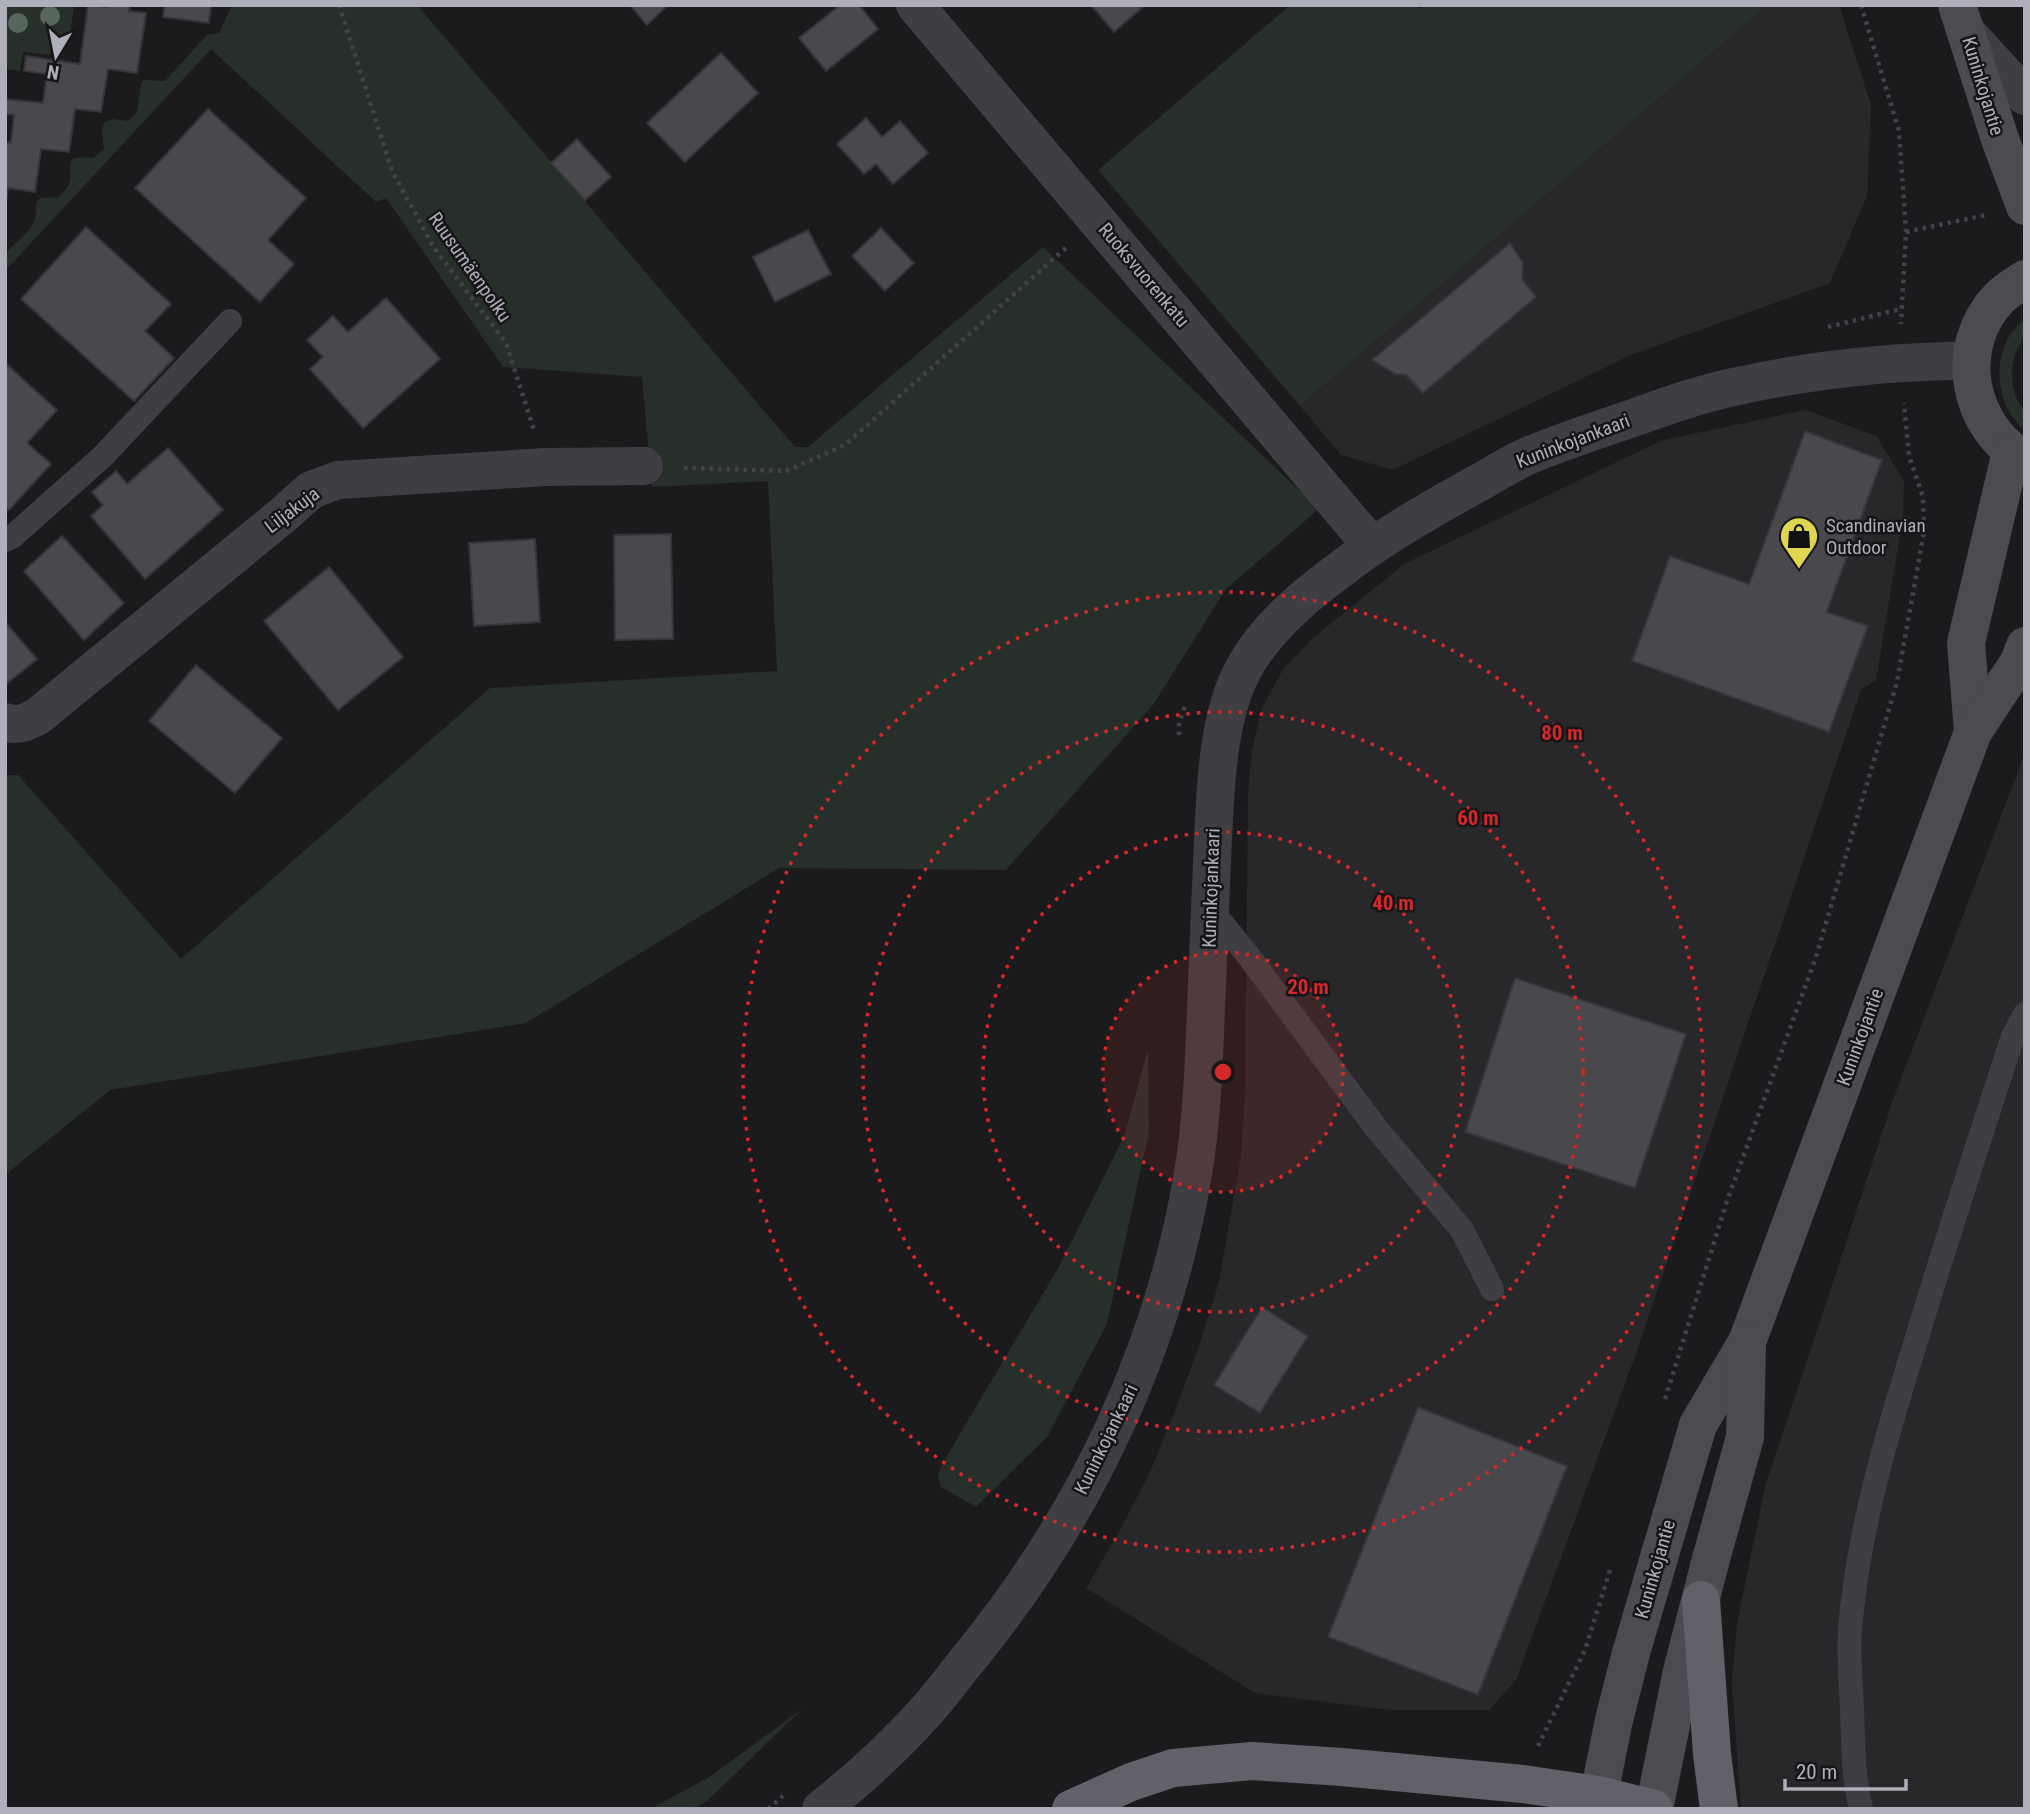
<svg xmlns="http://www.w3.org/2000/svg" width="2030" height="1814" font-family="'Roboto Condensed',sans-serif">
<style>
.built{fill:#28272a}
.green{fill:#272f2b}
.building{fill:#49484d;stroke:#363539;stroke-width:2}
.lines{fill:none;stroke-linecap:round;stroke-linejoin:round}
.path{stroke:#424248;stroke-width:4.5;stroke-dasharray:3.5 5;stroke-linecap:butt}
.service{stroke:#3f3e43;stroke-width:24}
.minor{stroke:#3f3e43;stroke-width:38}
.tertiary{stroke:#3f3e43;stroke-width:38}
.secondary{stroke:#4b4b51;stroke-width:38}
.trunk{stroke:#616169;stroke-width:38}
.tree{fill:#57665d}
.ring{fill:none;stroke:#d62828;stroke-width:3.5;stroke-dasharray:3.5 7}
.labels{text-anchor:middle;dominant-baseline:central;stroke-width:5;stroke-linejoin:round;paint-order:stroke}
.street-label{font-size:19px;fill:#afafbb;stroke:#161618}
.poi-label{font-size:19px;fill:#afafbb;stroke:#161618;text-anchor:start}
.centre{fill:#d62828;stroke:#161618;stroke-width:3.5}
.ring-label{font-size:21px;text-anchor:middle;font-weight:bold;fill:#d62828;stroke:#161618;stroke-width:5;stroke-linejoin:round;paint-order:stroke}
</style>
<rect width="100%" height="100%" fill="#1b1b1d"/>
<g class="built">
<polygon points="1768,5 1839,5 1871,105 1867,196 1830,283 1631,355 1393,470 1341,455 1300,406"/>
<polygon points="1806,410 1876,436 1904,481 1903,517 1876,680 1861,690 1637,1351 1516,1680 1489,1710 1389,1710 1255,1693 1086,1588 1120,1530 1150,1472 1175,1411 1199,1346 1219,1282 1241,1155 1245,1090 1248,794 1252,751 1262,708 1283,669 1313,638 1404,564 1663,440"/>
<polygon points="2025,753 2025,1809 1741,1809 1732,1682 1737,1623 1765,1487 1894,1097"/>
</g>
<g class="green">
<polygon points="5,5 74,5 69,44 52,42 50,55 23,52 20,71 5,69"/>
<path d="M 232,5 L 417,5 L 795,447 L 808,447 L 1043,247 L 1319,509 L 1226,589 L 1153,705 L 1006,870 L 779,868 L 526,1023 L 110,1090 L 5,1175 L 5,775 L 18,775 L 181,959 L 490,688 L 777,671 L 768,481 L 652,487 L 642,377 L 503,367 L 386,198 L 376,202 L 211,49 L 5,271 L 5,254 C 12,246 29,233 33,224 C 42,206 24,195 58,198 C 61,194 67,189 69,184 C 75,164 60,155 93,158 L 104,149 L 102,128 L 104,123 L 113,119 L 128,121 L 137,112 L 141,83 L 144,80 L 165,81 L 207,35 L 219,33 Z"/>
<polygon points="1290,5 1415,5 1419,9 1428,5 1768,5 1300,406 1098,170"/>
<path d="M 2025,318 L 2025,337 C 2011,353 2009,378 2016,397 C 2018,403 2023,407 2025,412 C 2026,417 2025,425 2025,430 C 1997,408 1992,364 2010,335 C 2014,329 2020,324 2025,318 Z"/>
<polygon points="1148,1049 1149,1132 1107,1324 1047,1437 976,1507 941,1487 938,1476 941,1466 1060,1265 1125,1134"/>
<polygon points="803,1708 707,1801 692,1809 650,1809 711,1776"/>
</g>
<g class="building">
<polygon points="88,5 106,7 106,5 130,5 129,11 146,13 137,73 108,69 101,112 75,109 69,152 41,149 35,192 8,188 5,209 5,142 11,143 14,115 5,114 5,99 43,103 47,74 24,71 26,56 80,64"/>
<polygon points="165,5 211,5 209,23 163,17"/>
<polygon points="630,5 668,5 647,25"/>
<polygon points="840,5 859,5 878,29 826,71 799,38"/>
<polygon points="1091,5 1145,5 1114,32"/>
<polygon points="721,53 758,93 685,162 647,123"/>
<polygon points="208,109 306,198 268,240 294,264 260,302 135,188"/>
<polygon points="866,118 882,137 900,121 928,153 893,184 876,164 864,174 837,144"/>
<polygon points="577,139 611,177 585,200 551,163"/>
<polygon points="86,227 171,304 145,331 174,358 134,401 21,299"/>
<polygon points="881,228 914,263 885,291 852,256"/>
<polygon points="808,230 831,274 775,302 753,257"/>
<polygon points="1510,243 1523,263 1522,279 1536,297 1423,393 1406,375 1395,374 1372,360"/>
<polygon points="386,298 440,359 363,428 310,369 323,357 307,340 333,316 348,332"/>
<polygon points="5,363 57,410 27,443 51,464 9,510 5,507"/>
<polygon points="1805,431 1882,460 1827,612 1868,626 1829,732 1632,661 1670,556 1749,584"/>
<polygon points="168,448 223,510 145,579 91,516 103,505 92,492 116,471 127,484"/>
<polygon points="671,534 673,639 615,640 614,535"/>
<polygon points="62,536 124,603 84,640 24,571"/>
<polygon points="535,539 540,622 474,626 469,543"/>
<polygon points="329,567 403,657 338,710 264,621"/>
<polygon points="5,622 37,659 5,685"/>
<polygon points="196,665 282,738 235,793 149,721"/>
<polygon points="1515,978 1686,1034 1635,1188 1465,1132"/>
<polygon points="1262,1307 1308,1336 1260,1413 1214,1385"/>
<polygon points="1418,1407 1567,1466 1478,1695 1328,1637"/>
</g>
<g class="lines">
<g class="path">
<polyline points="339,5 392,171 434,248 506,343 534,430"/>
<polyline points="1861,5 1899,131 1906,232 1901,324"/>
<polyline points="1906,232 1986,215"/>
<polyline points="1828,327 1901,309"/>
<polyline points="684,468 786,471 845,445 1069,245"/>
<polyline points="1179,735 1179,723 1185,706"/>
<polyline points="1665,1399 1727,1201 1816,957 1897,682 1924,532 1923,497 1909,456 1904,403"/>
<polyline points="1538,1746 1585,1650 1610,1570"/>
<polyline points="768,1809 783,1796"/>
</g>
<g class="service">
<polyline points="5,540 12,537 102,457 230,321"/>
<polyline points="1210,908 1247,954 1376,1128 1462,1230 1492,1289"/>
<path d="M 1861,1809 C 1853,1777 1853,1742 1852,1708 C 1851,1682 1848,1655 1850,1629 C 1858,1532 1886,1437 1915,1344 C 1946,1241 1980,1138 2013,1036 L 2025,1014"/>
</g>
<g class="minor">
<polyline points="915,5 1372,546"/>
<path d="M 5,722 C 18,727 27,722 38,716 L 283,515 L 311,490 L 338,480 L 546,467 L 644,466"/>
</g>
<g class="tertiary">
<polyline points="1966,32 2025,96"/>
<path d="M 821,1809 C 859,1779 896,1745 928,1709 C 944,1691 958,1671 974,1652 C 1086,1513 1163,1351 1193,1174 C 1202,1119 1204,1063 1206,1008 C 1208,959 1210,910 1212,862 C 1215,802 1215,720 1244,668 C 1271,619 1320,584 1364,552 C 1401,526 1440,504 1480,482 C 1498,472 1516,460 1535,453 C 1567,440 1600,429 1633,418 C 1669,405 1706,392 1743,385 C 1784,376 1825,370 1867,366 C 1901,362 1936,362 1971,360"/>
</g>
<g class="secondary">
<polyline points="1957,5 2000,139 2025,206"/>
<path d="M 2025,279 C 2016,285 2006,291 1999,298 C 1952,348 1968,427 2025,460"/>
<polyline points="1973,732 1966,643 2011,452"/>
<polyline points="1596,1809 1614,1720 1631,1653 1698,1425 1747,1342 1973,732 2019,662 2025,646"/>
<polyline points="1654,1809 1682,1671 1711,1559 1745,1437 1747,1344"/>
</g>
<g class="trunk">
<polyline points="1701,1600 1712,1754 1719,1809"/>
<polyline points="1071,1809 1131,1782 1173,1768 1252,1761 1342,1767 1523,1784 1598,1795 1654,1809"/>
</g>
</g>
<g class="tree">
<circle cx="50" cy="16" r="10"/>
<circle cx="18" cy="23" r="10"/>
</g>
<circle cx="1223" cy="1072" r="120" fill="#d62828" fill-opacity=".12"/>
<g class="ring">
<circle cx="1223" cy="1072" r="120"/>
<circle cx="1223" cy="1072" r="240"/>
<circle cx="1223" cy="1072" r="360"/>
<circle cx="1223" cy="1072" r="480"/>
</g>
<defs>
<g id="shop-pin" transform="scale(2.0125)"><path d="M0 17L-7.5 6A9.5 9.5 0 1 1 7.5 6Z" fill="#dfd551" stroke="#161618"/><path d="M-5-2.5h2.3a2.7 3.5 0 0 1 5.4 0H5L5.5 6h-11ZM-1.5-2.5h3a1.5 2.3 0 0 0-3 0Z" fill="#111"/></g>
</defs>
<g fill-rule="evenodd">
<use href="#shop-pin" x="1799" y="536"/>
</g>
<g class="labels">
<g class="street-label">
<text transform="translate(1983 86) rotate(73)">Kuninkojantie</text>
<text transform="translate(470 267) rotate(55)">Ruusumäenpolku</text>
<text transform="translate(1144 275) rotate(50)">Ruoksvuorenkatu</text>
<text transform="translate(1573 441) rotate(-21)">Kuninkojankaari</text>
<text transform="translate(292 510) rotate(-37)">Liljakuja</text>
<text transform="translate(1211 888) rotate(-88)">Kuninkojankaari</text>
<text transform="translate(1860 1037) rotate(-70)">Kuninkojantie</text>
<text transform="translate(1106 1439) rotate(-64)">Kuninkojankaari</text>
<text transform="translate(1655 1569) rotate(-74)">Kuninkojantie</text>
</g>
<g class="poi-label">
<text x="1826" y="525">Scandinavian<tspan x="1826" dy="22">Outdoor</tspan></text>
</g>
</g>
<circle cx="1223" cy="1072" r="10" class="centre"/>
<g class="ring-label">
<text x="1562" y="740">80 m</text>
<text x="1478" y="825">60 m</text>
<text x="1393" y="910">40 m</text>
<text x="1308" y="994">20 m</text>
</g>
<rect width="2030" height="1814" fill="none" stroke="#afafbb" stroke-width="14"/>
<g transform="translate(56 56) rotate(190)" stroke="#161618" stroke-width="5" paint-order="stroke">
<path d="M0-5L12 26L0 18L-12 26Z" fill="#afafbb"/>
<text y="-10" font-size="19" font-weight="bold" text-anchor="middle" fill="#afafbb">N</text>
</g>
<path d="M1785 1779v10h121v-10" fill="none" stroke="#afafbb" stroke-width="3.5"/>
<text x="1796" y="1779" font-size="21" fill="#afafbb" stroke="#161618" stroke-width="5" paint-order="stroke">20 m</text>
</svg>
